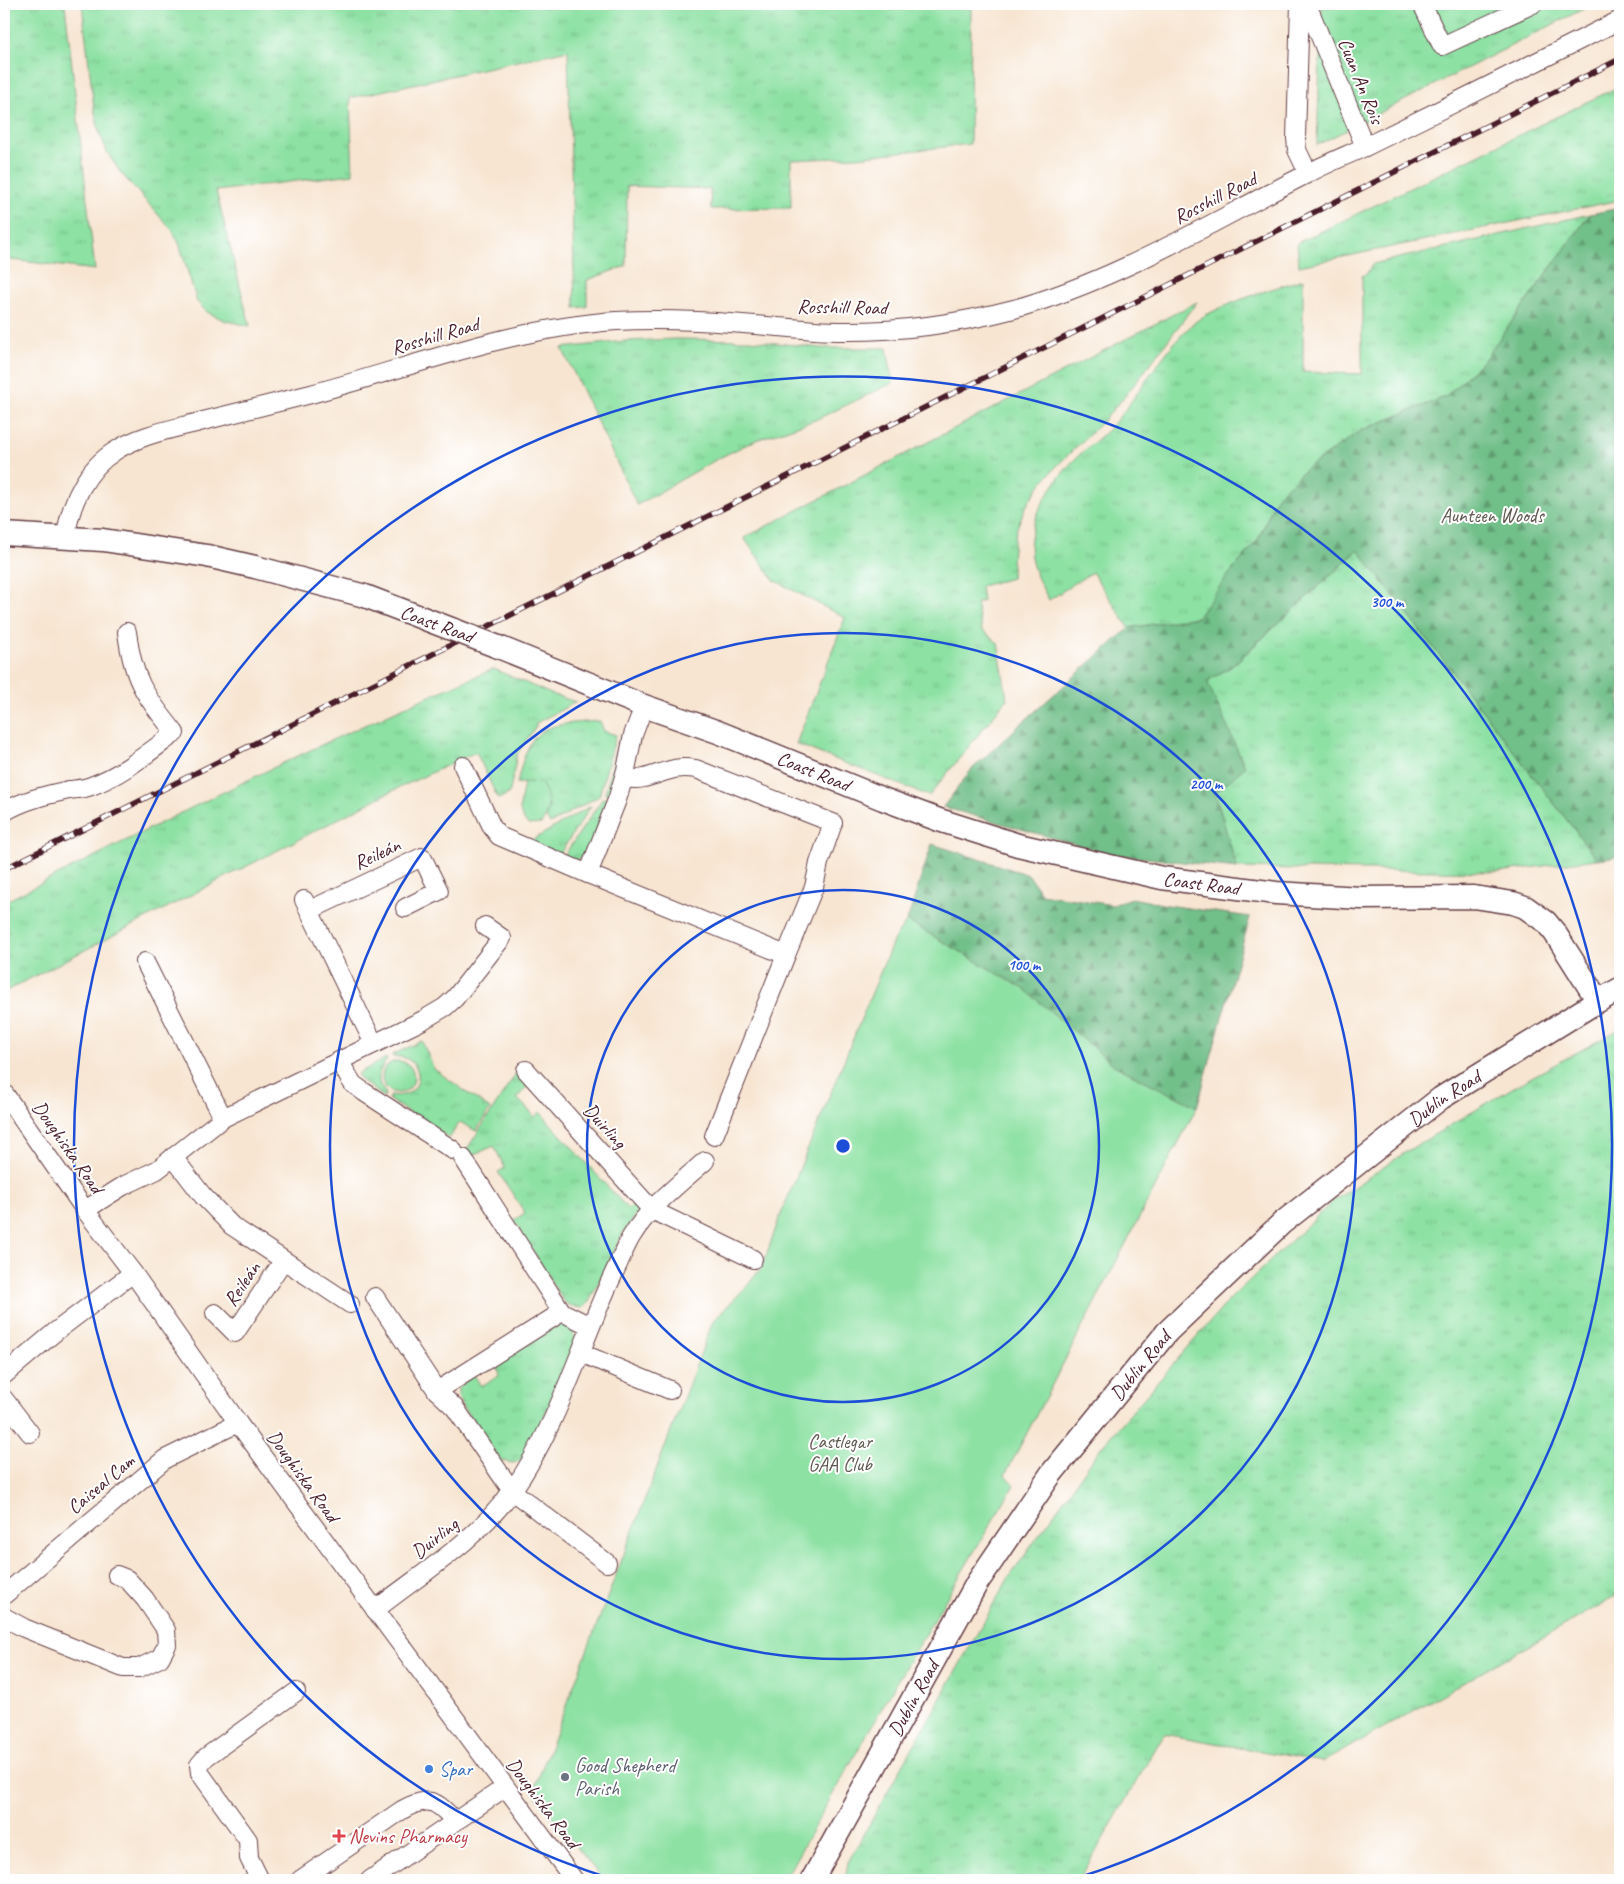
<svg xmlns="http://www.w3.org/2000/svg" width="1624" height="1884" font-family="Caveat,sans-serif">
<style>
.grass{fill:url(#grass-tufts);stroke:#6b8067}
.forest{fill:url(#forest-firs);stroke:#5e6f5a}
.park{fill:#8ce1a3;stroke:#6b8067}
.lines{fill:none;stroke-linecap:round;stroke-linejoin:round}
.minor-casing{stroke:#643d44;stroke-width:20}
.major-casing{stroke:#643d44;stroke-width:25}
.minor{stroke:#fff;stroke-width:18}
.major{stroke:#fff;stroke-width:22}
.rail-casing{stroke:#4a1f2b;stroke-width:5.5}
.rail{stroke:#fff;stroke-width:4;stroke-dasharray:11;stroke-linecap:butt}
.major-bridge-casing{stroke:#643d44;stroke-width:25;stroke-linecap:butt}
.major-bridge{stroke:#fff;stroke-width:22}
.ring{fill:none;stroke:#1d4ed8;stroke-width:2.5}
.shop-dot{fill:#3f7fe0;stroke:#fff;stroke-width:2}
.worship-dot{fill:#6b7280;stroke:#fff;stroke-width:2}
.health-dot{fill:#e0444e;stroke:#fff;stroke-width:2}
.labels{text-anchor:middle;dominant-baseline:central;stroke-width:4;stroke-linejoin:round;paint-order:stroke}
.street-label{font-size:20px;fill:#4a1f2b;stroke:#fff}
.park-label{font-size:20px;fill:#5e594f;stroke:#fff}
.worship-label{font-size:20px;fill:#5b616d;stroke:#fff;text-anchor:start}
.shop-label{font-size:20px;fill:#366cbe;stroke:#fff;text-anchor:start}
.health-label{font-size:20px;fill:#be3a42;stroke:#fff;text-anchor:start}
.centre{fill:#1d4ed8;stroke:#fff;stroke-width:2.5}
.ring-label{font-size:15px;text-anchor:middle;font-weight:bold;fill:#1d4ed8;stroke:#fff;stroke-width:4;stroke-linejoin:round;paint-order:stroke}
</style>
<defs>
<pattern id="grass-tufts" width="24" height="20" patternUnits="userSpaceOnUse" patternTransform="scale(1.25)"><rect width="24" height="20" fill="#8ce1a3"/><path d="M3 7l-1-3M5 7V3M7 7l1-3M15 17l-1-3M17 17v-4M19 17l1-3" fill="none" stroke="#7ac18c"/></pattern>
<pattern id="forest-firs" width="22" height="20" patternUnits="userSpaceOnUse" patternTransform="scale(1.25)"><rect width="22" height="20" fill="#71bf89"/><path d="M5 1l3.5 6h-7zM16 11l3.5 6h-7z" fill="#5f9b70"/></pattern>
</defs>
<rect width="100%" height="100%" fill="#fff"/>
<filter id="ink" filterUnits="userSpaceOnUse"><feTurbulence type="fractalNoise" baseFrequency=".02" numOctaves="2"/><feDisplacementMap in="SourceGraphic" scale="10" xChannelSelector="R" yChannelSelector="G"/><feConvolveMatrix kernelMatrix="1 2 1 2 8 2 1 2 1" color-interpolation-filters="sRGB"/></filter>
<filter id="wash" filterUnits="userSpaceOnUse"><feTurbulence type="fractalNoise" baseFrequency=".0096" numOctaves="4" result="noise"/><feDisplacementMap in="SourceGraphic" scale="20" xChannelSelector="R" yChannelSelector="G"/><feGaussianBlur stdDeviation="1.12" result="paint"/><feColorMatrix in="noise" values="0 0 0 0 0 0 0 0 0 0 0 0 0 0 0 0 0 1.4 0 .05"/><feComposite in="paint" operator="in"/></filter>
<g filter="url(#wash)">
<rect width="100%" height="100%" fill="#f7e5d1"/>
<g class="grass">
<polygon points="4,4 65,4 95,270 4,259"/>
<polygon points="82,4 971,4 970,144 857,157 791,160 791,208 711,209 710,189 627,186 626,266 587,280 587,307 575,308 568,50 350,98 353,174 216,191 250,326 226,321 207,312 197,302 179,243 172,230 120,172 107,152 99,131 94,108"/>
<polygon points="1322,4 1593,4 1317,145"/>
<polygon points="1620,86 1620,200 1299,266 1297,243"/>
<path d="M 1590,214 L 1484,360 L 1445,397 L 1362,430 L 1306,469 L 1277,496 L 1258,540 L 1226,578 L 1198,617 L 1129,628 L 1092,572 L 1049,600 C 1044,591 1039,582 1035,572 C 1019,532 1047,489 1074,460 C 1087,447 1104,436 1116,421 C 1142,390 1163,350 1194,323 C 1216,305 1275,288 1303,279 L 1303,372 L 1362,374 L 1362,276 L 1367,273 L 1373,264 Z"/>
<path d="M 1197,302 C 1169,338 1142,377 1112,411 C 1080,448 1035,476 1018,525 C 1012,542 1012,560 1012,578 L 981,586 L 983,601 L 976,603 L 982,630 L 998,643 L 1007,699 L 929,796 L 796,744 L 845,618 L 774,580 L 744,538 Z"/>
<polygon points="676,339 750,340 821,348 887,348 893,383 815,420 756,440 719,458 637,505 562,348 625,341"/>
<polygon points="1358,550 1597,859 1498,872 1237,868 1215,793 1207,681 1232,666"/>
<path d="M 494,669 L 551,694 L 576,702 L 536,723 L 536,726 L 517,754 L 510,791 L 507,795 L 498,799 L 476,752 L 390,792 L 4,992 L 4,902 C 165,821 327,737 494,669 Z"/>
<path d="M 600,721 L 604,731 L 616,735 L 599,796 L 550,824 L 546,817 L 549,806 L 533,782 L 517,784 C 530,724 542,725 600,721 Z"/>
<polygon points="621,734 623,736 619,763 610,795 605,793"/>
<polygon points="603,798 608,799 588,851 584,856 576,861 563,857"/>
<polygon points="591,806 559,855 529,842"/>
<polygon points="1620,1029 1620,1594 1323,1762 1164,1734 1079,1880 845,1880 848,1862 1008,1579 1102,1446 1231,1298 1333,1201 1409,1150 1519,1084"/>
<path d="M 422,1041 L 434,1069 L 490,1109 L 476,1131 L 460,1122 L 449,1138 L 389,1100 L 391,1095 C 428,1101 426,1053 393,1057 L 392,1055 Z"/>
<path d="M 386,1058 L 387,1060 C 378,1070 375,1083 386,1093 L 384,1097 L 363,1082 L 357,1074 Z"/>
<polygon points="519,1069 531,1082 517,1098 535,1117 540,1112 628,1209 638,1200 642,1206 623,1233 589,1302 582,1308 571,1306 564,1302 514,1220 525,1213 498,1172 505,1168 494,1146 471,1156 465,1152"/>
<polygon points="561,1323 571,1327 575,1338 573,1348 563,1376 533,1439 520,1461 513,1463 501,1461 463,1407 458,1396 458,1388 474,1375 481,1386 499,1376 496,1362"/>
</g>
<g class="forest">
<polygon points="1620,208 1620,856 1597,859 1358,550 1232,666 1207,681 1245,767 1215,793 1237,868 1110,854 943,807 972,769 1023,722 1129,628 1198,617 1226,578 1258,540 1277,496 1306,469 1362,430 1445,397 1484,360 1590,214"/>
<polygon points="932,844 1029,875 1041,894 1113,905 1132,898 1167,905 1250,917 1197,1107 1115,1066 1024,989 907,921"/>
</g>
<g class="park">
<path d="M 524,782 L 541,783 C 550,797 551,811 541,824 L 529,825 C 514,814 522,799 524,782 Z"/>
<polygon points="907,921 1024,989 1115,1066 1197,1107 1005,1475 1014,1485 900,1676 784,1880 603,1880 533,1792 713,1321 747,1286 762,1267 779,1219 894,939"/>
<circle cx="398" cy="1077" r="16"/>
</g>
</g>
<g filter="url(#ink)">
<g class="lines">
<g class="minor-casing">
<g id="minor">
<polyline points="1300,4 1296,138 1297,150 1308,173"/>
<polyline points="1307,4 1365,147"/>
<polyline points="1422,4 1442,46 1533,4"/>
<path d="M 66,536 C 70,504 86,469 115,451 C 141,434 174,429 203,421 C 239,412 275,403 311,394 C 412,367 511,328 616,321 C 670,318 724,322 778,327 C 797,328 817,331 837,331 C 896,332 957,324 1014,309 C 1118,280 1211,222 1307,174 C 1327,163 1348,155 1369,145 C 1453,104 1536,62 1620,20"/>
<polyline points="463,766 492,827 499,836 588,874 617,800 626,770 633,735 644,706"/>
<path d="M 4,812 C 24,800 46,795 69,790 C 76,789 84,789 91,786 C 122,775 149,752 175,733 C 145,695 133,681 127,632"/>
<path d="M 588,874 L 786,955 L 814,887 L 819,863 L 833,823 L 696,769 C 673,765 665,773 644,778 C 637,780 631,779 624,778"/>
<polyline points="304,900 374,1044"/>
<polyline points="310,910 422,857 439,891 405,908"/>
<polyline points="145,962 223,1118"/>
<polyline points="339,1061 353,1084 364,1092 453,1150"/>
<polyline points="526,1070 652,1210 753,1259"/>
<polyline points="4,1093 85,1210 133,1273 238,1423 574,1880"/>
<polyline points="714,1136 786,955"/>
<polyline points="173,1157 203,1196 232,1226 350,1304"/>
<polyline points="463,1158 562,1312 590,1326"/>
<polyline points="85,1210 123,1186 157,1170 223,1118 423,1020 445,1007 455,998 502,938 485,926"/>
<polyline points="375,1297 437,1391 455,1408 512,1491 607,1563"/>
<polyline points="215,1313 235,1333 283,1261"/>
<polyline points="581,1353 670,1390"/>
<polyline points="4,1375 55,1332 133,1273"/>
<polyline points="437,1391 562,1312"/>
<polyline points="4,1399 30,1433"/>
<polyline points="4,1595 165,1459 238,1423"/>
<path d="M 375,1610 C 422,1573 477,1540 512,1491 C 559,1425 579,1347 613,1275 C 619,1263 624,1249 631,1237 C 649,1207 679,1184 705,1161"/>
<polyline points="4,1617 24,1628 123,1668 139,1668 160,1658 167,1645 166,1630 145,1599 127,1579 117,1575"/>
<polyline points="260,1880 249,1858 248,1840 200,1773 199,1765 206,1757 296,1692"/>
<path d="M 300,1880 L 402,1810 C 428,1795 436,1800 455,1821"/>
<polyline points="370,1880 504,1788"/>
</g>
</g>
<g class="major-casing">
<g id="major">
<polyline points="4,534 103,540 207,556 255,567 365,596 454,630"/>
<path id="s1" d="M 501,648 L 644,706 L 718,732 L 883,799 L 939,820 L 1018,845 L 1162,878 L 1276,893 L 1361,898 L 1474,897 L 1513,903 L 1525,907 L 1546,922 L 1555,933 L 1598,1001"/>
<path id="s2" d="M 812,1880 L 977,1583 L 1051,1474 L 1167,1332 L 1282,1223 L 1441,1098 L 1598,1001 L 1620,989"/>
</g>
</g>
<use href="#minor" class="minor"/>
<use href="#major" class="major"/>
<g class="rail-casing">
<polyline id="rail" points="4,869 1620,59"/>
</g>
<use href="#rail" class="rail"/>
<g class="major-bridge-casing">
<polyline id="major-bridge" points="454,630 501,648"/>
</g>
<use href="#major-bridge" class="major-bridge"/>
</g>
</g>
<g class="ring">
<circle cx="843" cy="1146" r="256"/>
<circle cx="843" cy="1146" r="513"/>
<path d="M612 1879A769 769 0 1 1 1074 1879"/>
</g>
<circle class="shop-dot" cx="429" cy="1769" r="5"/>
<circle class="worship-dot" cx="565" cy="1777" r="5"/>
<path class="health-dot" d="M336.5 1828.5h5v5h5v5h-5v5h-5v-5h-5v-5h5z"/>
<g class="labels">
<g class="street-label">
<text transform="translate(1361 81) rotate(68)">Cuan An Rois</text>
<text transform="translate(1215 198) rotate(-27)">Rosshill Road</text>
<text transform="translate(842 307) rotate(1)">Rosshill Road</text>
<text transform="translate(435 336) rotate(-16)">Rosshill Road</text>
<text transform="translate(437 624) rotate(20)">Coast Road</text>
<text stroke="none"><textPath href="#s1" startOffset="336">Coast Road</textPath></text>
<text transform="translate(377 854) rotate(-25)">Reileán</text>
<text stroke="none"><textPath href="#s1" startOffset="741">Coast Road</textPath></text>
<text stroke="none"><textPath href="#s2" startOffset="1018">Dublin Road</textPath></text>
<text transform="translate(605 1126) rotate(48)">Duirling</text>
<text transform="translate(68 1147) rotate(55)">Doughiska Road</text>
<text transform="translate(242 1284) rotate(-56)">Reileán</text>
<text stroke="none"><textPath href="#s2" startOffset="612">Dublin Road</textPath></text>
<text transform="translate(303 1476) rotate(54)">Doughiska Road</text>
<text transform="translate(101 1484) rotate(-40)">Caiseal Cam</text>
<text transform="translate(435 1538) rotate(-38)">Duirling</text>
<text stroke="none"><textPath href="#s2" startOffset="208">Dublin Road</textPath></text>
<text transform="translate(543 1803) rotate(53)">Doughiska Road</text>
</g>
<g class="park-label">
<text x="1492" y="515">Aunteen Woods</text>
<text x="840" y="1441">Castlegar<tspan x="840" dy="23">GAA Club</tspan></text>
</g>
<g class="worship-label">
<text x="575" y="1765">Good Shepherd<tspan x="575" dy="23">Parish</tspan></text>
</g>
<g class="shop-label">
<text x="439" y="1769">Spar</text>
</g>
<g class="health-label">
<text x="349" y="1836">Nevins Pharmacy</text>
</g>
</g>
<circle cx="843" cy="1146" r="8" class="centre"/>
<g class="ring-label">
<text x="1387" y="607">300 m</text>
<text x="1206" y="789">200 m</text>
<text x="1024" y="970">100 m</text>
</g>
<rect width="1624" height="1884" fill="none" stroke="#fff" stroke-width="20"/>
</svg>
